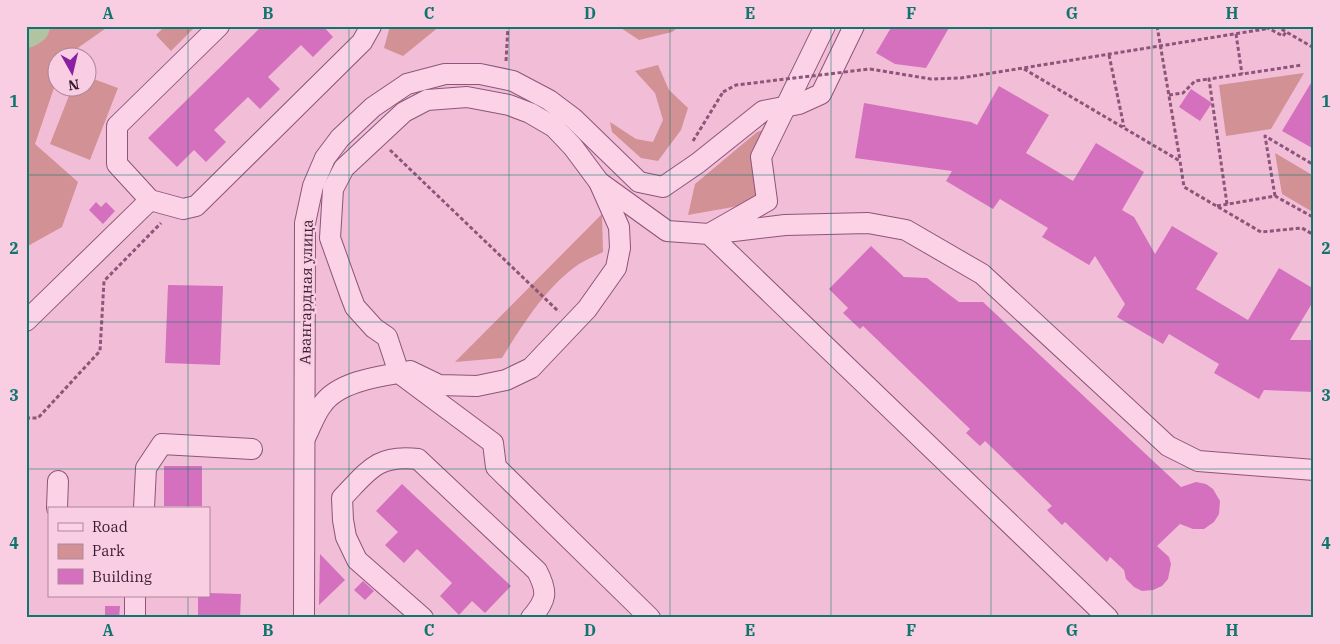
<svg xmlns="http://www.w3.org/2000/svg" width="1340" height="644" font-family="'IBM Plex Serif',serif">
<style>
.green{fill:#d19195}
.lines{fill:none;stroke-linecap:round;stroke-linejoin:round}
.river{stroke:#b2c3a2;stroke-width:38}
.building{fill:#d470bd}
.minor-casing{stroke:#8c5579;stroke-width:22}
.path{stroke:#8c5579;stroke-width:3;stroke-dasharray:4 2.5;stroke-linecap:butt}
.minor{stroke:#fcd2e6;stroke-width:20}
.path-bridge{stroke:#8c5579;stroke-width:3;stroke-dasharray:4 2.5;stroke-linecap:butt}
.grid{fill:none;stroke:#0f766e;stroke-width:1;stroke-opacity:0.55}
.labels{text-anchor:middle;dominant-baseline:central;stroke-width:5;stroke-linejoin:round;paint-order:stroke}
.street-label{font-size:15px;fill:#3a1b31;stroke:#f9cee2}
.neatline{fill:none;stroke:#0f766e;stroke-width:2}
.grid-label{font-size:16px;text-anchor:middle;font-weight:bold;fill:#0f766e}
</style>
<rect width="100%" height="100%" fill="#f2bed7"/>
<g class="green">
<polygon points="26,26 109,26 65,57 58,58 57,79 35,144 78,182 62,227 26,247"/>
<polygon points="165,26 196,26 171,51 156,35"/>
<polygon points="390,26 440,26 403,56 384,48"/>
<polygon points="618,26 676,26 676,29 672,32 639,40"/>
<polygon points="658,65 669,90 688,108 681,130 658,161 641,158 612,132 610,122 636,139 653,142 663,120 655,93 635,71"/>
<polygon points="1304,73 1271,129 1226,136 1219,85"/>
<polygon points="88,77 118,88 90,160 50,144 72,88 88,88"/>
<polygon points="776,126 761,157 767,201 688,215 695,184 757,132"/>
<polygon points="1275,153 1314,176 1314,210 1311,211 1282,194"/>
<path d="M 602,214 L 603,252 C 596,256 587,259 579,264 C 546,287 523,324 502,358 L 455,362 Z"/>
</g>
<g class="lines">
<polyline class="river" points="26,29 31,26"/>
</g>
<g class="building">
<polygon points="262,26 323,26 333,37 313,57 301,45 268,77 280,89 260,109 248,97 214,130 226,142 206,162 194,150 177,167 148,138"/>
<polygon points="892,26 950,26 926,68 895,64 876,53"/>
<polygon points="1314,78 1314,149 1282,131"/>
<polygon points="999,86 1049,115 1026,153 1073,181 1096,143 1144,172 1122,210 1134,217 1155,254 1172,226 1218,253 1196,289 1248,320 1279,268 1314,289 1314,300 1290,340 1314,340 1314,392 1264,390 1259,399 1214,373 1219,364 1169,334 1163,344 1117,317 1125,304 1095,256 1089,265 1042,237 1048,228 1000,199 993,209 946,181 952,171 855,158 864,103 971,122 977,125"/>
<polygon points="1191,89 1212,103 1200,121 1179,107"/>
<polygon points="96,202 101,207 106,202 115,211 103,224 89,210"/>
<polygon points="871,246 904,277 927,278 959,302 983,302 1181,487 1196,482 1206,484 1213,489 1220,501 1219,514 1214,522 1204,529 1193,529 1180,524 1157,546 1169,557 1171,564 1168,579 1162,586 1153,590 1142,591 1134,587 1126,579 1124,570 1110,557 1107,562 1065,522 1062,525 1047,510 1052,506 985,441 980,446 966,433 970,429 863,326 860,329 843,313 848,308 829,289"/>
<polygon points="168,285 223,286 220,365 165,363"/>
<rect x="164" y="466" width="38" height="40"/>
<polygon points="402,484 511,586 485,613 472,601 459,615 440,596 452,583 417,549 404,563 385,545 398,532 376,511"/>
<polygon points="320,554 345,580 319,605"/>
<polygon points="363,581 374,591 365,600 354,590"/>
<polygon points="209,593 241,594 240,618 198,618 198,595 209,595"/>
<polygon points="105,606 120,606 119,618 105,618"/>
</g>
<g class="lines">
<g class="minor-casing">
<g id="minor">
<polyline points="219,26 117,126 117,164 150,200 183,209 196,206 362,42 371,26"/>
<polyline points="825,26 761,157 767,201 709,234 785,225 868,223 906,230 982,274 1168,446 1198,461 1314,470"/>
<polygon points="467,97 509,105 530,113 554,127 573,147 599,182 619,227 620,248 616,268 587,309 531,368 506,380 477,386 439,385 410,371 399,373 387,337 374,328 355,307 350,294 330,238 333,189 344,168 404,112 427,100"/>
<polyline points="599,182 667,231 709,234 1108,618"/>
<polyline points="26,321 150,200"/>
<path d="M 306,436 C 311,426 315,414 322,405 C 337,383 374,377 399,373 L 493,443 L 496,467 L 650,618"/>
<polyline points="57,508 58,481"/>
<polyline points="144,508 146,468 162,444 252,449"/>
<polyline points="135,618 135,595"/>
<polyline points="304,618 305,223 313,186 325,158 340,138 373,107 407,84 445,74 480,74 513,81 549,100 573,118 639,182 663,187 698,163 763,111 799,104 821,94 854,26"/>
<path d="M 423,618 L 357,560 L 346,537 L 343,520 L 342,498 C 368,471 377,454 418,459 L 537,571 C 548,592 547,600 531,618"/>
</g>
</g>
<g class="path">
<polyline points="1157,26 1180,160"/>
<polyline points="1276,26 1314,48"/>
<polyline points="1266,27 1283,36 1286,32"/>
<polyline points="1236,34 1242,74"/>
<polyline points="1109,55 1124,127"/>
<polyline points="506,61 508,26"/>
<polyline points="870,69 931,79 961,78 1265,29 1267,27"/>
<polyline points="1024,69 1180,161 1184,187 1261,232 1302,228 1314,235"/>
<polyline points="1169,95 1183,93 1195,81 1209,79"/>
<polyline points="693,141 723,92"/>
<polyline points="390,150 559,312"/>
<polyline points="1275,196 1265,136 1314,165"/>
<polyline points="1227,204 1209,79 1302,65"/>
<polyline points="1217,206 1275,196 1311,216 1314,215"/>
<polyline points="26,418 38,418 100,351 104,281 161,223"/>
</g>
<use href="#minor" class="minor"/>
<polyline class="path-bridge" points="723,92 736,85 870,69"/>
</g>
<path class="grid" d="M 188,26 L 188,508M 349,26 L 349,618M 509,26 L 509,618M 670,26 L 670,618M 831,26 L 831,618M 991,26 L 991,618M 1152,26 L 1152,618M 26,175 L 1314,175M 26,322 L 1314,322M 26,469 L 1314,469M 188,595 L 188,618"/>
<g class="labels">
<g class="street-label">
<text transform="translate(306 292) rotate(-89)">Авангардная улица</text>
</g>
</g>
<rect width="1340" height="644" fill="none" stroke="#f9cee2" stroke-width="55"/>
<rect x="48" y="507" width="162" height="90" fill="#f9cee2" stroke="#ad869b"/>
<rect x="58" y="523" width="25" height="8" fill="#fcd2e6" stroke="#ad869b"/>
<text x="92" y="532" font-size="15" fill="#3a1b31">Road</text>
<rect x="58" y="544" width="25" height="15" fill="#d19195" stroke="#ad869b"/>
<text x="92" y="556" font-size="15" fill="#3a1b31">Park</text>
<rect x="58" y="569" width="25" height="15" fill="#d470bd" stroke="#ad869b"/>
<text x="92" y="582" font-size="15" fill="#3a1b31">Building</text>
<g transform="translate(72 72) rotate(172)"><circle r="24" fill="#f9cee2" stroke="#ad869b"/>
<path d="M0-4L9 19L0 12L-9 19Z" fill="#891fa1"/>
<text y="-8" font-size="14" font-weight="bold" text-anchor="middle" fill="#3a1b31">N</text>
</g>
<rect x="28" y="28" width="1284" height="588" class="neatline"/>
<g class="grid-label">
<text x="108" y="19">A</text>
<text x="268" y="19">B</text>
<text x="429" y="19">C</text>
<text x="590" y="19">D</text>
<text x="750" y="19">E</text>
<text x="911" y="19">F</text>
<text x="1072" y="19">G</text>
<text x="1232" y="19">H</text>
<text x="14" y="107">1</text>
<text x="1326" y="107">1</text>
<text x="14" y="254">2</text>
<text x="1326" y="254">2</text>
<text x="14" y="401">3</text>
<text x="1326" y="401">3</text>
<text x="14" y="549">4</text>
<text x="1326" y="549">4</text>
<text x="108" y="636">A</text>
<text x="268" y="636">B</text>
<text x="429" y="636">C</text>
<text x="590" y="636">D</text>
<text x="750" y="636">E</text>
<text x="911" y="636">F</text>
<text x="1072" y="636">G</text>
<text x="1232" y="636">H</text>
</g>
</svg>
